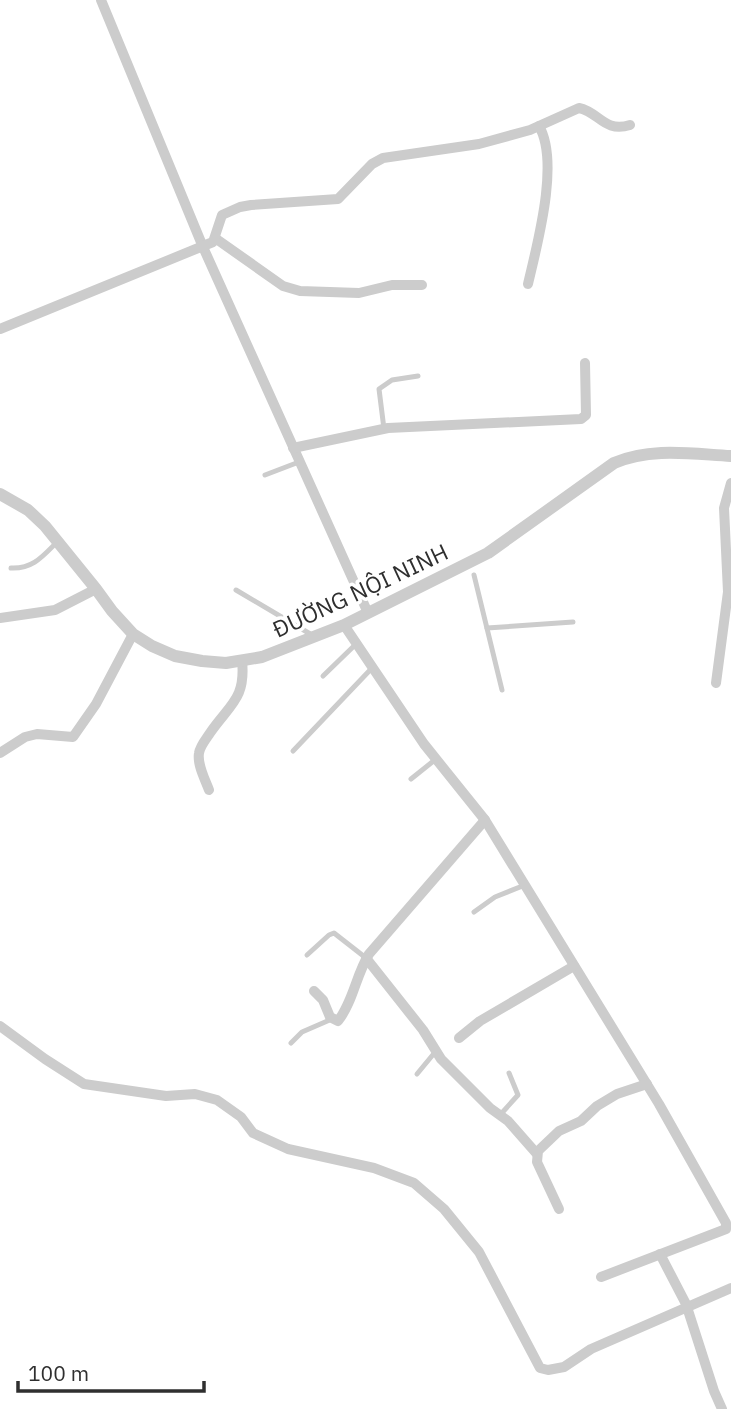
<svg xmlns="http://www.w3.org/2000/svg" width="731" height="1409" font-family="'IBM Plex Sans',sans-serif">
<style>
.lines{fill:none;stroke-linecap:round;stroke-linejoin:round}
.service{stroke:#ccc;stroke-width:5}
.minor{stroke:#ccc;stroke-width:10}
.tertiary{stroke:#ccc;stroke-width:12}
.labels{text-anchor:middle;dominant-baseline:central;stroke-width:7;stroke-linejoin:round;paint-order:stroke}
.street-label{font-size:23px;fill:#2f2f2f;stroke:#fff}
</style>
<rect width="100%" height="100%" fill="#fff"/>
<g class="lines">
<g class="service">
<polyline points="384,429 379,389 392,380 418,376"/>
<polyline points="265,475 299,462"/>
<path d="M 11,568 C 33,569 43,556 57,542"/>
<polyline points="474,575 502,690"/>
<polyline points="236,590 312,635"/>
<polyline points="487,628 573,622"/>
<polyline points="323,676 356,644"/>
<polyline points="293,751 372,668"/>
<polyline points="411,779 436,759"/>
<polyline points="474,912 495,897 525,885"/>
<polyline points="307,955 329,935 334,933 366,958"/>
<polyline points="291,1043 302,1032 332,1019"/>
<polyline points="417,1074 436,1051"/>
<polyline points="500,1115 518,1095 509,1073"/>
</g>
<g class="minor">
<polyline points="101,0 203,247 368,613"/>
<polyline points="215,238 283,286 300,291 359,293 392,285 422,285"/>
<path d="M 528,284 C 537,245 560,162 539,126"/>
<path d="M 0,329 L 213,242 L 222,215 L 240,207 L 251,205 L 338,199 L 372,164 L 383,158 L 479,144 L 530,130 L 579,108 C 599,112 604,133 630,125"/>
<polyline points="293,448 388,428 581,419 586,415 585,363"/>
<polyline points="0,618 55,610 96,589"/>
<polyline points="344,625 424,744 485,820 659,1104 726,1223 726,1229 601,1277"/>
<polyline points="716,683 728,592 724,508 731,483"/>
<polyline points="0,753 25,737 37,734 73,737 96,704 133,634"/>
<path d="M 209,790 C 205,779 197,765 199,753 C 200,746 206,739 210,733 C 230,704 246,699 242,660"/>
<polyline points="366,958 423,1030 441,1059 490,1108 508,1121 537,1154"/>
<path d="M 314,991 L 323,1000 L 330,1017 L 338,1021 C 353,1002 356,975 369,954 L 485,820"/>
<polyline points="0,1026 45,1059 84,1084 166,1096 195,1094 217,1100 241,1117 253,1133 288,1149 374,1168 414,1183 444,1209 479,1252 540,1368 548,1370 564,1367 591,1349 731,1288"/>
<polyline points="459,1038 480,1021 574,966"/>
<polyline points="559,1209 537,1162 538,1151 559,1131 581,1121 597,1106 617,1094 647,1084"/>
<polyline points="660,1254 686,1304 714,1391 722,1409"/>
</g>
<path class="tertiary" d="M 0,494 L 28,510 L 45,526 L 96,589 L 112,611 L 133,634 L 152,646 L 175,656 L 202,661 L 226,663 L 262,657 L 344,625 L 488,553 L 614,463 C 651,447 692,454 731,456"/>
</g>
<g class="labels">
<g class="street-label">
<text transform="translate(360 590) rotate(-25)">ĐƯỜNG NỘI NINH</text>
</g>
</g>
<path d="M18 1381v10h186v-10" fill="none" stroke="#2f2f2f" stroke-width="3.5"/>
<text x="28" y="1381" font-size="21" fill="#2f2f2f" stroke="#ffffff" stroke-width="5" paint-order="stroke">100 m</text>
</svg>
